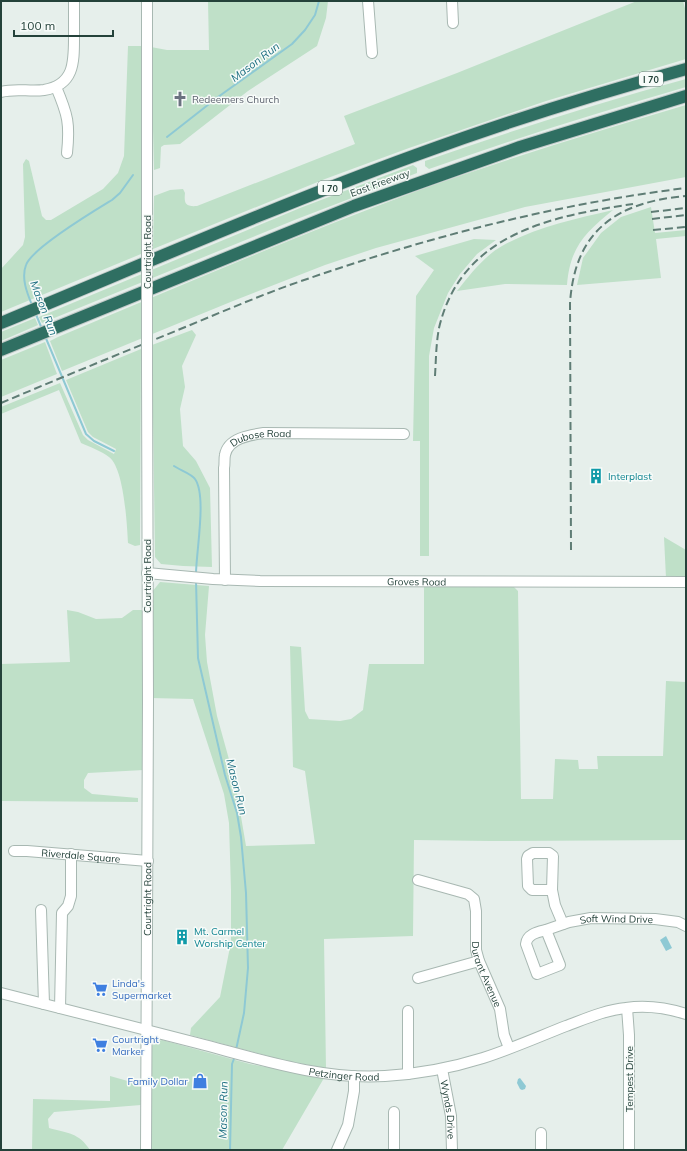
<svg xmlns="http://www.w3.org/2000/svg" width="687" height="1151" font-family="Mulish,sans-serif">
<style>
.green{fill:#bfe0c8}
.water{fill:#8ec9d4}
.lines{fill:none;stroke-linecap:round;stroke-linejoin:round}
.stream{stroke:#8ec9d4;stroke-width:2}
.minor-casing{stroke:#a8b8b2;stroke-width:12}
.highway-casing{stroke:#c2cac8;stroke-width:14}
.minor{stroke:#fff;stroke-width:10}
.highway{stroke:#2f6f62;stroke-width:12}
.rail{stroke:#5f7d75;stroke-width:2;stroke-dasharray:8 4;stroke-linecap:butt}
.minor-bridge-casing{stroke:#a8b8b2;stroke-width:12;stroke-linecap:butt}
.minor-bridge{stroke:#fff;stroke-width:10}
.labels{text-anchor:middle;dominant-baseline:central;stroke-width:3;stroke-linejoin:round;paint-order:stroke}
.shield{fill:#f7fbf9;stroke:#637a73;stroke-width:1}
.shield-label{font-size:9px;font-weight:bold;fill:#24423a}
.worship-label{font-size:10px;fill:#5b616d;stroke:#f7fbf9;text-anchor:start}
.street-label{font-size:10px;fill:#24423a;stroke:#f7fbf9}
.culture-label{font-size:10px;fill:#0d838f;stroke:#f7fbf9;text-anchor:start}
.shop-label{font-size:10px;fill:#366cbe;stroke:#f7fbf9;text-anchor:start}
.water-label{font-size:11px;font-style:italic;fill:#1c6f80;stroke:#f7fbf9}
</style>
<rect width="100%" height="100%" fill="#e6efeb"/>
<g class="green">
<polygon points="208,1 328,1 326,18 317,46 248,91 180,144 164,145 161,147 160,168 154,170 151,47 167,50 209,50"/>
<path d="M 637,1 L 683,1 L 686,12 L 686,59 L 546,101 L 409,148 L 325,179 L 153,249 L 154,196 L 170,190 L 183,189 L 185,193 C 184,203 185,207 197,206 L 355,144 L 344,116 L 457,73 Z"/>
<polygon points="128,46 141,46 141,254 1,312 1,269 23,245 25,237 23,164 26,159 29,161 42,216 46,220 51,220 103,189 118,173 124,156"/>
<path d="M 686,79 L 686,87 C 599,112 514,139 429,169 L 425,166 L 425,161 C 511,131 598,103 686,79 Z"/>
<path d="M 686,105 L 686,177 L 525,207 L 376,248 L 325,265 L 233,301 L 62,371 L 50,341 L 58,337 C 177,287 296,236 417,191 C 505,159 596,132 686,105 Z"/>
<polygon points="413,165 417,168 417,173 297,219 42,323 39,317 300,208"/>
<polygon points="651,207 655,233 686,230 686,236 656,239 661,278 577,285 583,258 601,233 621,217"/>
<path d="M 613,210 C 585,233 570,247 567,285 L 505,284 L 457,291 C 469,276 484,256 502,246 C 536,227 575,219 613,210 Z"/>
<polygon points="474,239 496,240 477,254 460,274 448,293 434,328 429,356 429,556 420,556 420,441 413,441 416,296 434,270 415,256"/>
<polygon points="35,318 38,325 1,341 1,332"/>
<polygon points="192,330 196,335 182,366 185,387 180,409 183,446 196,461 210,488 212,567 183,566 161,564 155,557 152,345"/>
<polygon points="45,342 57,374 1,397 1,360"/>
<path d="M 141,349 L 140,545 L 135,546 L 128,543 C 127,524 124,468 109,457 C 101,451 90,447 81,443 L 59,390 L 1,414 L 1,407 L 60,383 L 83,435 L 88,440 L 114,454 L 116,449 L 93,437 L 88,432 L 66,380 Z"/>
<polygon points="664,537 686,550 686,578 666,578"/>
<polygon points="160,582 209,586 205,635 207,662 217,716 235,781 246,846 315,844 305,771 293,767 290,646 301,647 305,711 309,719 340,721 351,719 363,710 369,664 424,664 424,586 513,586 518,591 521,799 553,799 555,759 578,760 579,769 598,769 597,756 663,756 666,681 686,682 686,840 489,841 414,840 413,936 324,939 326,1068 287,1061 190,1035 191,1028 220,997 231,942 231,890 229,823 224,794 193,699 151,698 152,592"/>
<polygon points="67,610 78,612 96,619 122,618 133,610 142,610 144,770 88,773 84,780 84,788 92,794 138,798 138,802 1,801 1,664 70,662"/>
<polygon points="162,1040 250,1064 324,1078 282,1150 150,1150 151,1047 155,1042"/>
<path d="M 110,1076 L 142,1085 L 141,1105 L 54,1112 L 48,1119 L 49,1128 C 68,1133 79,1133 90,1150 L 32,1150 L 33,1099 L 110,1101 Z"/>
</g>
<g class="water">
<polygon points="666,936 672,948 666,951 660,940"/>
<polygon points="520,1078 526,1086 525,1089 522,1090 520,1089 517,1083 518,1079"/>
</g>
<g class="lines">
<g class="stream">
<polyline points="167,137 218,97 292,44 305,30 315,15 319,1"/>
<path d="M 32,305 C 27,293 21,278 26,265 C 32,248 94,211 112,200 L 120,193 L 133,175"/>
<polyline points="35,312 42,329"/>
<polyline points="45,336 86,434 94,441 114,451"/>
<path d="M 174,466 C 180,470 192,474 195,479 C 207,496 196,552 196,574"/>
<polyline points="196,581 198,658 225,775 237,813 241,837 246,893 248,968 244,1013 236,1050"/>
<polyline points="230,1150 232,1064 235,1056"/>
</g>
<g class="minor-casing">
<g id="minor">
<polyline points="368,1 372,53"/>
<polyline points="452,1 453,23"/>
<path d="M 56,87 C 68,115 70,124 67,153"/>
<path d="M 1,92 C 15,88 30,92 44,90 C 74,85 74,63 74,38 C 74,26 74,13 74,1"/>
<polyline points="147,233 147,1"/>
<path id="s1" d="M 147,573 L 213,579 L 260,581 L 686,582"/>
<path id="s2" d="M 225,580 L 224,468 C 225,464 224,459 225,455 C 228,438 250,435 264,433 L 404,434"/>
<path id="s3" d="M 14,851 L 27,851 L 148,861"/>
<polygon points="533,853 549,853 553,856 552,890 532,890 528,886 527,859 528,856"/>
<path id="s4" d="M 418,880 L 468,894 L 474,899 L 476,911 L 476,950 L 479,961 L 500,1009 L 504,1035 L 509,1048"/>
<polyline points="552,890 555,905 563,924"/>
<polyline points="41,910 44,1004"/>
<path id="s5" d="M 546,930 L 569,922 L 591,918 L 655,919 L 678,922 L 686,926"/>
<path d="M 546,930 L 560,965 L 537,974 L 526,944 C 527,934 538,932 546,930 Z"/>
<polyline points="418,978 479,961"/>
<path id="s6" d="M 1,993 C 66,1010 132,1026 197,1043 C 259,1059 321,1080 385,1076 C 418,1074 451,1068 483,1058 C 511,1049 538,1037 566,1026 C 585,1019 605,1010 626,1008 C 647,1005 667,1008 686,1014"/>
<polyline points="60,1008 62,913 68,906 71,896 71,854"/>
<polyline points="627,1008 629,1035 629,1150"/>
<polyline points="408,1011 408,1074"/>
<path id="s7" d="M 442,1069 L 451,1116 L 452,1150"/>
<polyline points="394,1112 394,1150"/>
<polyline points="541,1133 541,1150"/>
<path id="s8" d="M 146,1150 L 148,701 L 147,370"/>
<polyline points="337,1150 348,1125 354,1091 354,1076"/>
</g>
</g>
<g class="highway-casing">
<g id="highway">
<path d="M 1,323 C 139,266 276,206 416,155 C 505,122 595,94 686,69"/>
<polyline points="1,350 354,206 520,147 686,96"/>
</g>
</g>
<use href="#minor" class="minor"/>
<use href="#highway" class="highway"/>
<g class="rail">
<polyline points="651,212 686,208"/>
<polyline points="652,219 686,215"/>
<polyline points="653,230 686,227"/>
<path d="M 435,376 C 436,360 436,344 439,328 C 461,234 551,216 633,204"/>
<path d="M 1,403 C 60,378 119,354 178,330 C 222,312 265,293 310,278 C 432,236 557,204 686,188"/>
<path d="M 571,550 L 570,303 C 574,245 601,212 658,200 C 667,198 677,197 686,196"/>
</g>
<g class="minor-bridge-casing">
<polyline id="minor-bridge" points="147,233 147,370"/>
</g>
<use href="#minor-bridge" class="minor-bridge"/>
</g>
<defs>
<g id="church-bare" transform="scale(1.2)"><path d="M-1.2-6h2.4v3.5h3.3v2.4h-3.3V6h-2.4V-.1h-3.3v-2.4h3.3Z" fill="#6b7280" stroke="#f7fbf9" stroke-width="2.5" paint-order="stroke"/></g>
<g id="building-bare" transform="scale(1.2)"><path d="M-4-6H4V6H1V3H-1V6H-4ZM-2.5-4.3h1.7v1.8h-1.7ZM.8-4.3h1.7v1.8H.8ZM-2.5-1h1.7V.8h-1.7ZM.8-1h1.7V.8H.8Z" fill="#0f9aa8" stroke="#f7fbf9" stroke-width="2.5" paint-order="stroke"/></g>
<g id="supermarket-bare" transform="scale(1.2)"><path d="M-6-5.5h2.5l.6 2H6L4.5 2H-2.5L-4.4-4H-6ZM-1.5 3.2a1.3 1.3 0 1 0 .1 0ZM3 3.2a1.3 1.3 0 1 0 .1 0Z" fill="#3f7fe0" stroke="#f7fbf9" stroke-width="2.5" paint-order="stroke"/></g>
<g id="shop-bare" transform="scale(1.2)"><path d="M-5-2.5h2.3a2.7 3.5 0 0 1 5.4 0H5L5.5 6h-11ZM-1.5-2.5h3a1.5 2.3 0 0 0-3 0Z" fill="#3f7fe0" stroke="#f7fbf9" stroke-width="2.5" paint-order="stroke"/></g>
</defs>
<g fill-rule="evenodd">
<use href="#church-bare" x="180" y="99"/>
<use href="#building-bare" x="596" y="476"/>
<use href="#building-bare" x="182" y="937"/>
<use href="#supermarket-bare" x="100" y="989"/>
<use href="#supermarket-bare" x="100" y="1045"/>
<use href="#shop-bare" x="200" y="1081"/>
</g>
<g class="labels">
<g class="shield">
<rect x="639" y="72" width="24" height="14" rx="3"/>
<rect x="318" y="181" width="24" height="14" rx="3"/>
</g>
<g class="shield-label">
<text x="651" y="79">I 70</text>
<text x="330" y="188">I 70</text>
</g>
<g class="worship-label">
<text x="192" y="99">Redeemers Church</text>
</g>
<g class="street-label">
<text transform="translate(380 183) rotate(-20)">East Freeway</text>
<text transform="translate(147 252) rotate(-90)">Courtright Road</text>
<text stroke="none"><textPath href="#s2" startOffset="169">Dubose Road</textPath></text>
<text transform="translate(147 576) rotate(-90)">Courtright Road</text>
<text stroke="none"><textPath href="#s1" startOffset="270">Groves Road</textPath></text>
<text stroke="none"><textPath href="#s3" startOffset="67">Riverdale Square</textPath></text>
<text stroke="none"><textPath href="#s8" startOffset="251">Courtright Road</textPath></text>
<text stroke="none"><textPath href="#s5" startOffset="72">Soft Wind Drive</textPath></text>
<text stroke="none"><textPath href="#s4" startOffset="137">Durant Avenue</textPath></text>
<text stroke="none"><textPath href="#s6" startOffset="353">Petzinger Road</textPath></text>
<text transform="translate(629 1079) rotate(-90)">Tempest Drive</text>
<text stroke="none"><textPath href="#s7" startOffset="41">Wynds Drive</textPath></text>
</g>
<g class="culture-label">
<text x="608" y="476">Interplast</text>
<text x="194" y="931">Mt. Carmel<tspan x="194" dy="12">Worship Center</tspan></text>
</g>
<g class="shop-label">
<text x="112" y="983">Linda's<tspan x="112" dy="12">Supermarket</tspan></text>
<text x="112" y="1039">Courtright<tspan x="112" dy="12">Marker</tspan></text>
<text x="188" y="1081" text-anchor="end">Family Dollar</text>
</g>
<g class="water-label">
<text transform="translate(255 62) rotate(-37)">Mason Run</text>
<text transform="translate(44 308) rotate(69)">Mason Run</text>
<text transform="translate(237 787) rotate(76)">Mason Run</text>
<text transform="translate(223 1110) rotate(-89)">Mason Run</text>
</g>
</g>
<rect width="687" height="1151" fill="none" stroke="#24423a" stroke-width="4"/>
<path d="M14 30v6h99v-6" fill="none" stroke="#24423a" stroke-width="2"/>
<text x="20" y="30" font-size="12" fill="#24423a" stroke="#f7fbf9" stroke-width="3" paint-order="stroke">100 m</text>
</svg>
